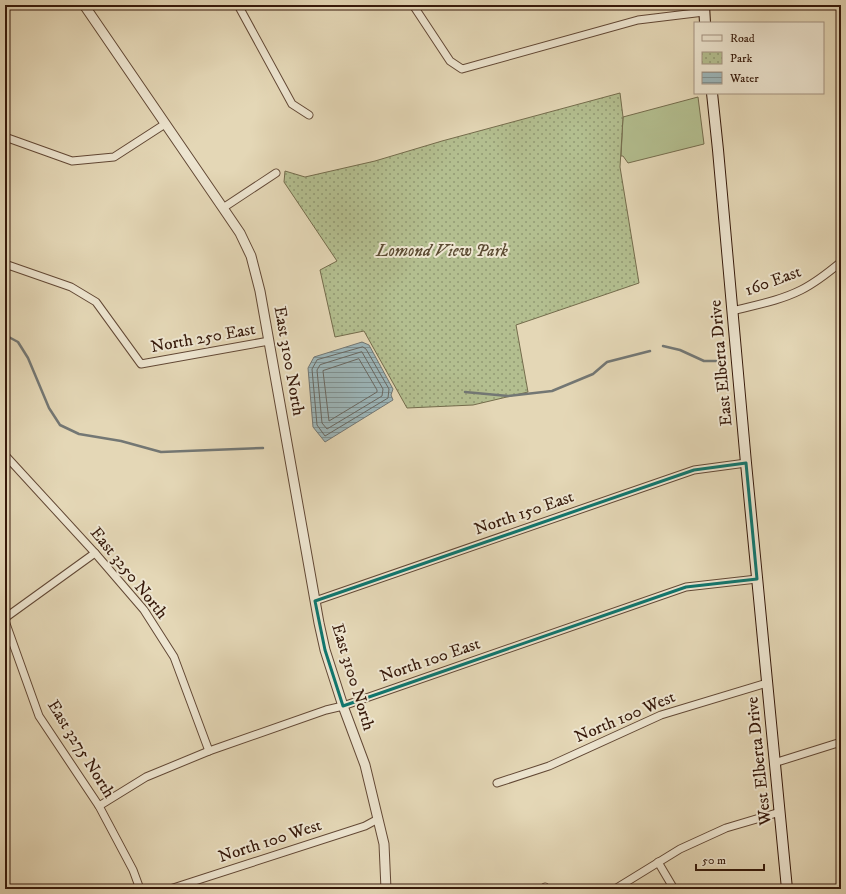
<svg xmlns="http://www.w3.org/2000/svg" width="846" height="894" font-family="'IM FELL DW Pica',serif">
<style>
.grass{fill:#b3be8f;stroke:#746c4c}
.park{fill:url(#park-dots);stroke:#746c4c}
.water{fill:url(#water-rules);stroke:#737774}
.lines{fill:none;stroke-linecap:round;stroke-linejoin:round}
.shore{stroke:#696862;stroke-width:1}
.stream{stroke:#737774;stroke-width:2.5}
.minor-casing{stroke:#624835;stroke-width:9}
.tertiary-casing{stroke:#624835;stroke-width:11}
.secondary-casing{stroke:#36190a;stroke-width:12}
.minor{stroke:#ede5d0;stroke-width:7}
.tertiary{stroke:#ede5d0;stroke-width:9}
.secondary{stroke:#ede5d0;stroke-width:10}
.marked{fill:none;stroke:#0f766e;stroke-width:3;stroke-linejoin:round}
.labels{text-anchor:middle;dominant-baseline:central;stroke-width:4;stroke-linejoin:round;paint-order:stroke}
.park-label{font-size:17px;font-style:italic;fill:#5c4b32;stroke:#ede5d0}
.street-label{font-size:17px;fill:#36190a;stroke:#ede5d0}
</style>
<defs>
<pattern id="park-dots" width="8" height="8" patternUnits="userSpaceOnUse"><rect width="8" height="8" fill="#b3be8f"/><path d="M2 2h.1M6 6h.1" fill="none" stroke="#929a73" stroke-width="1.8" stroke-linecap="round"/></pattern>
<pattern id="water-rules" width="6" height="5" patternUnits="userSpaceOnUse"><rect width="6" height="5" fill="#9cb6ba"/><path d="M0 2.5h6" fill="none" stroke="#809395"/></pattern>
</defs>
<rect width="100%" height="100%" fill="#e4d7b6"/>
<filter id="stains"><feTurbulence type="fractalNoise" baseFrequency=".005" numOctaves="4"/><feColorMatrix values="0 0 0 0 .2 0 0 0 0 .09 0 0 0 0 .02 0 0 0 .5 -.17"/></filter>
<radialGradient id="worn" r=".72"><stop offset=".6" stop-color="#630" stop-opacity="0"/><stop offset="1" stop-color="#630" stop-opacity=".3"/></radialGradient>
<polygon class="grass" points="698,97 704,144 628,163 623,156 621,156 623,117"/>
<polygon class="park" points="620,93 623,117 620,167 639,283 516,325 528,392 473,405 407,408 364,331 335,337 320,270 337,261 284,182 285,171 305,177 375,161 442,141"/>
<polygon class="water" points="362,342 369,345 393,389 391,395 393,400 325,442 313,427 308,368 314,357"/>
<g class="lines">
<g class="shore">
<polygon points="363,347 366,349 389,389 388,398 325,436 317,425 312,369 317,360"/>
<polygon points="362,352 383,389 382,396 327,429 322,423 317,370 320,365"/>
<polygon points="359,359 377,390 377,392 329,421 323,371"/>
</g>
<g class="stream">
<polyline points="5,335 18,342 28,358 49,408 60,425 79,434 121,441 161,452 263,448"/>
<polyline points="663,346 680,350 704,361 722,361"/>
<polyline points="465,392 508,396 552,391 593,374 607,362 650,351"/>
</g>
<g class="minor-casing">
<g id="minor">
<polyline points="238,5 292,104 309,115"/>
<polyline points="413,5 450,61 462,69 638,20 704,12"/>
<polyline points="5,137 72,161 114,157 165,124"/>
<polyline points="223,208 276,173"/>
<polyline points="5,264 71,287 96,302 141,364 269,341"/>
<path d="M 732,311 C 755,305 779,301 801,290 C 815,283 829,272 841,262"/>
<polyline points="5,455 95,553 144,610 174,657 209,751"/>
<polyline points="315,601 694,470 746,463"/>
<polyline points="5,618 95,553"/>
<polyline points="5,621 39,716 99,806 133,870 140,889"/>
<polyline points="774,763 841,742"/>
<polyline points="497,783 549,766 661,715 767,683"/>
<polyline points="99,806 146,777 209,751 326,710 343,706 686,587 757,579"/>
<polyline points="658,862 674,889"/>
<polyline points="545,887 546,889"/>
<polyline points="170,889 365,826 378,819"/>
<polyline points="615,889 680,849 726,828 780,812"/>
</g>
</g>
<g class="tertiary-casing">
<polyline id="tertiary" points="84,5 223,208 240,233 251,256 260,291 319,623 325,650 343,706 365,765 384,844 386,889"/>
</g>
<g class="secondary-casing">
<g id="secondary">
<polyline points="704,5 705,23"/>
<polyline points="712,93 718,150 746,463 787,889"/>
</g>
</g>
<use href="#minor" class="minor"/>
<use href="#tertiary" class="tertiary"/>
<use href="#secondary" class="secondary"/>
</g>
<path class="marked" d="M 746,463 L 757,579 L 686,587 L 343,706 L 325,650 L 315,601 L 694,470 Z"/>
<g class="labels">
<g class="park-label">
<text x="442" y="251">Lomond View Park</text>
</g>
<g class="street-label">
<text transform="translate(773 281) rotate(-20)">160 East</text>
<text transform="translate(203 338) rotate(-10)">North 250 East</text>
<text transform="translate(289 361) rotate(80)">East 3100 North</text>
<text transform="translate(721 363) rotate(-95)">East Elberta Drive</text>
<text transform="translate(524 513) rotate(-19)">North 150 East</text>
<text transform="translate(129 573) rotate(51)">East 3250 North</text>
<text transform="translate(430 660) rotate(-19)">North 100 East</text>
<text transform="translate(353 677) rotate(73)">East 3100 North</text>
<text transform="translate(625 717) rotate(-23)">North 100 West</text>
<text transform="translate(81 749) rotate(58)">East 3275 North</text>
<text transform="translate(759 761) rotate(-96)">West Elberta Drive</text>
<text transform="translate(270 841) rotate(-18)">North 100 West</text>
</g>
</g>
<rect width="846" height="894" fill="none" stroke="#e4d7b6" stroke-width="20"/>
<rect x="6" y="6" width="834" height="882" fill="none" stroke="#36190a" stroke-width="2"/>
<rect x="10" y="10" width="826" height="874" fill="none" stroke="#36190a"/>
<rect x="694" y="22" width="130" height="72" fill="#ede5d0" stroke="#a49381"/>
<rect x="702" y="35" width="20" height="6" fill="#ede5d0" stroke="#a49381"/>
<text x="730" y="42" font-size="12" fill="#36190a">Road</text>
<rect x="702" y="52" width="20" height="12" fill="url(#park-dots)" stroke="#a49381"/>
<text x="730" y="62" font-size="12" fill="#36190a">Park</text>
<rect x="702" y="72" width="20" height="12" fill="url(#water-rules)" stroke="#a49381"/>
<text x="730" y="82" font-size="12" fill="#36190a">Water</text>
<path d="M696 864v6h68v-6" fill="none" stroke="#36190a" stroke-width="2"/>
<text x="702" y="864" font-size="12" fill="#36190a" stroke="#ede5d0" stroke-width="3" paint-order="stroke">50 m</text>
<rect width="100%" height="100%" filter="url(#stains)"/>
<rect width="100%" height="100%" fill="url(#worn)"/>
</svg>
